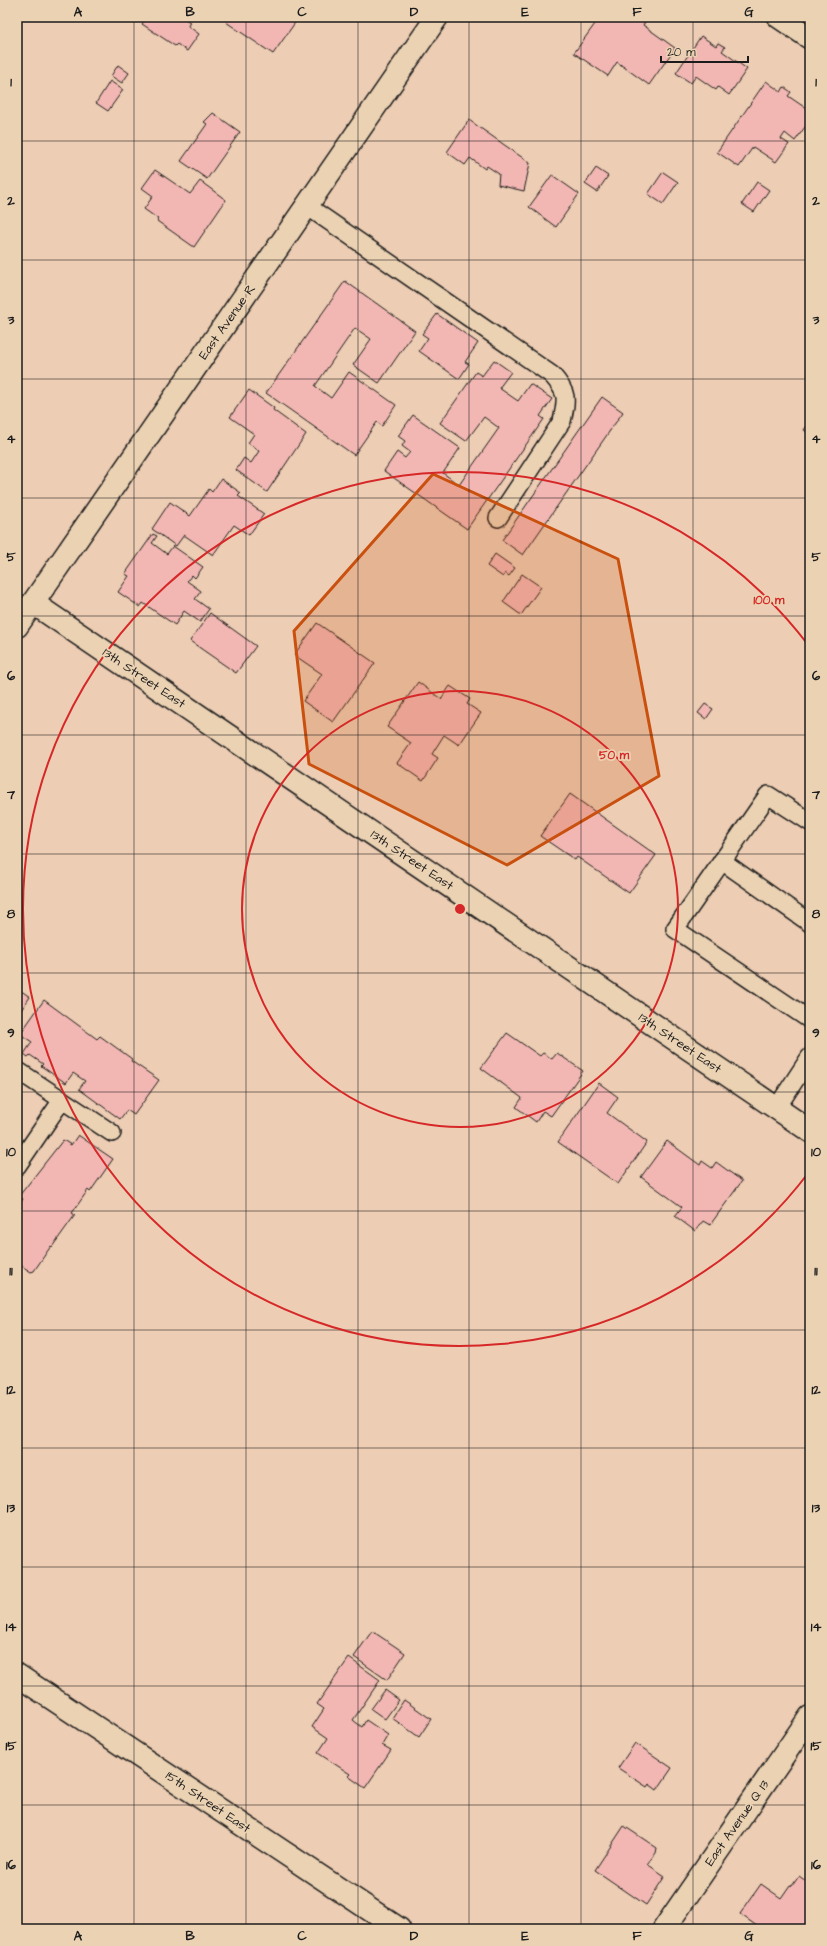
<svg xmlns="http://www.w3.org/2000/svg" width="827" height="1946" font-family="'Architects Daughter',sans-serif">
<style>
.building{fill:#f3b7b3;stroke:#1c1c1c}
.lines{fill:none;stroke-linecap:round;stroke-linejoin:round}
.service-casing{stroke:#1c1c1c;stroke-width:20}
.minor-casing{stroke:#1c1c1c;stroke-width:25}
.secondary-casing{stroke:#1c1c1c;stroke-width:25}
.service{stroke:#ebd2b3;stroke-width:17}
.minor{stroke:#ebd2b3;stroke-width:22}
.secondary{stroke:#ebd2b3;stroke-width:22}
.marked{fill:#c9500e;fill-opacity:0.2;stroke:#c9500e;stroke-width:3;stroke-linejoin:round}
.grid{fill:none;stroke:#1c1c1c;stroke-width:1;stroke-opacity:0.55}
.ring{fill:none;stroke:#d62828;stroke-width:2}
.labels{text-anchor:middle;dominant-baseline:central;stroke-width:3.5;stroke-linejoin:round;paint-order:stroke}
.street-label{font-size:13px;fill:#1c1c1c;stroke:#ebd2b3}
.centre{fill:#d62828;stroke:#ebd2b3;stroke-width:2}
.ring-label{font-size:12px;text-anchor:middle;font-weight:bold;fill:#d62828;stroke:#ebd2b3;stroke-width:3.5;stroke-linejoin:round;paint-order:stroke}
.neatline{fill:none;stroke:#1c1c1c;stroke-width:1.5}
.grid-label{font-size:13px;text-anchor:middle;font-weight:bold;fill:#1c1c1c}
</style>
<rect width="100%" height="100%" fill="#edcdb3"/>
<filter id="ink" filterUnits="userSpaceOnUse"><feTurbulence type="fractalNoise" baseFrequency=".025" numOctaves="2"/><feDisplacementMap in="SourceGraphic" scale="8" xChannelSelector="R" yChannelSelector="G"/><feConvolveMatrix kernelMatrix="1 2 1 2 8 2 1 2 1" color-interpolation-filters="sRGB"/></filter>
<g filter="url(#ink)">
<g class="building">
<polygon points="147,17 182,17 190,22 188,26 199,34 187,51 177,44 175,46 142,24"/>
<polygon points="229,17 299,17 273,54 226,22"/>
<polygon points="600,17 644,17 647,19 643,25 675,48 649,85 617,62 608,76 574,53"/>
<polygon points="701,36 716,46 718,43 725,47 722,51 747,69 729,95 718,87 716,90 696,76 691,83 676,73"/>
<polygon points="118,65 129,73 122,83 111,76"/>
<polygon points="110,81 123,90 108,111 96,103"/>
<polygon points="766,81 781,92 784,87 791,92 788,96 810,111 810,120 795,141 785,133 781,139 789,144 776,162 753,147 739,167 717,152"/>
<polygon points="213,113 240,132 207,179 181,161 207,124 204,122"/>
<polygon points="469,120 530,163 524,191 498,185 499,174 487,166 485,169 470,158 465,165 447,152"/>
<polygon points="596,168 608,176 597,192 585,184"/>
<polygon points="155,170 190,194 200,181 226,200 194,247 157,221 158,219 144,209 153,196 142,188"/>
<polygon points="663,172 678,182 663,204 648,194"/>
<polygon points="552,175 579,194 556,227 529,207"/>
<polygon points="757,182 769,190 754,212 742,204"/>
<polygon points="345,281 415,331 379,383 353,365 371,339 355,328 315,386 331,398 349,372 396,405 382,426 377,422 354,455 266,393"/>
<polygon points="437,314 478,343 465,362 469,364 459,379 419,351 428,338 422,334"/>
<polygon points="494,360 511,372 499,388 518,401 530,384 552,399 540,416 544,419 467,529 384,471 397,452 405,458 410,452 402,446 405,441 398,436 413,415 460,448 443,473 459,485 499,428 484,417 466,441 440,423 476,372 482,376"/>
<polygon points="249,390 274,408 273,410 306,434 267,492 236,470 244,458 251,463 259,451 248,443 254,434 230,417"/>
<polygon points="602,397 623,412 523,555 502,540"/>
<polygon points="810,421 810,434 804,430"/>
<polygon points="221,479 241,493 238,496 264,514 249,535 234,525 213,555 184,535 176,546 152,529 170,502 190,516 209,489 212,492"/>
<polygon points="153,534 157,536 152,543 167,554 173,546 203,567 195,578 192,575 187,581 201,591 195,599 209,609 200,622 184,611 175,625 143,603 140,607 118,592 129,576 125,574"/>
<polygon points="495,554 515,568 509,576 505,573 503,577 487,566"/>
<polygon points="522,574 541,587 521,615 503,602"/>
<polygon points="210,613 256,646 236,673 190,641"/>
<polygon points="317,623 375,663 333,722 303,701 322,674 294,655"/>
<polygon points="418,682 441,699 450,686 470,699 467,704 481,713 459,745 444,735 432,754 438,758 423,781 397,763 411,743 387,727"/>
<polygon points="705,704 713,709 706,719 698,713"/>
<polygon points="570,794 656,855 629,893 577,857 575,860 540,836"/>
<polygon points="17,988 30,997 17,1016"/>
<polygon points="44,1000 97,1039 100,1036 132,1059 131,1061 159,1080 134,1115 127,1110 120,1119 79,1089 85,1081 73,1073 66,1083 41,1066 43,1064 30,1055 28,1057 24,1054 32,1042 20,1034"/>
<polygon points="507,1033 540,1056 543,1053 552,1059 557,1053 583,1071 551,1116 543,1111 536,1122 516,1107 522,1098 481,1068"/>
<polygon points="599,1083 618,1097 607,1113 647,1142 618,1184 558,1142"/>
<polygon points="78,1135 113,1159 90,1192 88,1190 72,1213 75,1215 52,1247 51,1246 34,1271 31,1272 17,1263 17,1207 23,1199 19,1196 63,1140 71,1145"/>
<polygon points="667,1141 700,1165 702,1161 712,1168 716,1162 742,1181 710,1225 703,1221 695,1231 675,1216 682,1207 641,1177"/>
<polygon points="372,1631 405,1653 387,1680 354,1657"/>
<polygon points="349,1658 380,1680 353,1720 362,1727 366,1720 388,1735 382,1745 391,1750 365,1788 348,1776 350,1774 318,1753 328,1738 312,1727 324,1709 317,1704"/>
<polygon points="385,1690 399,1700 385,1719 371,1709"/>
<polygon points="404,1700 431,1719 419,1737 392,1718"/>
<polygon points="635,1743 672,1768 657,1790 649,1784 647,1787 618,1768"/>
<polygon points="624,1826 657,1848 656,1853 647,1864 665,1876 646,1905 595,1870"/>
<polygon points="799,1876 810,1884 810,1929 761,1929 740,1914 761,1884 781,1898 790,1885 792,1886"/>
</g>
<g class="lines">
<g class="service-casing">
<g id="service">
<path d="M 307,206 L 552,375 C 568,393 567,398 562,421 L 498,518"/>
<polyline points="810,822 768,795 675,929 810,1020"/>
<polyline points="722,861 810,923"/>
<polyline points="17,1070 112,1133"/>
<polyline points="776,1109 810,1057"/>
<polyline points="17,1166 62,1100"/>
</g>
</g>
<g class="minor-casing">
<g id="minor">
<polyline points="779,17 810,38"/>
<polyline points="33,603 810,1131"/>
<polyline points="17,1675 399,1929"/>
<polyline points="664,1929 810,1717"/>
</g>
</g>
<g class="secondary-casing">
<polyline id="secondary" points="17,626 437,17"/>
</g>
<use href="#service" class="service"/>
<use href="#minor" class="minor"/>
<use href="#secondary" class="secondary"/>
</g>
</g>
<path class="marked" d="M 433,474 L 618,559 L 659,776 L 507,865 L 309,764 L 294,631 Z"/>
<path class="grid" d="M 134,17 L 134,1929M 246,17 L 246,1929M 358,17 L 358,1929M 469,17 L 469,1929M 581,17 L 581,1929M 693,17 L 693,1929M 17,141 L 810,141M 17,260 L 810,260M 17,379 L 810,379M 17,498 L 810,498M 17,616 L 810,616M 17,735 L 810,735M 17,854 L 810,854M 17,973 L 810,973M 17,1092 L 810,1092M 17,1211 L 810,1211M 17,1330 L 810,1330M 17,1448 L 810,1448M 17,1567 L 810,1567M 17,1686 L 810,1686M 17,1805 L 810,1805"/>
<g class="ring">
<circle cx="460" cy="909" r="218"/>
<path d="M809 1172A437 437 0 1 1 809 646"/>
</g>
<g class="labels">
<g class="street-label">
<text transform="translate(227 322) rotate(-55)">East Avenue R</text>
<text transform="translate(144 678) rotate(34)">13th Street East</text>
<text transform="translate(412 860) rotate(34)">13th Street East</text>
<text transform="translate(680 1043) rotate(34)">13th Street East</text>
<text transform="translate(208 1802) rotate(34)">15th Street East</text>
<text transform="translate(737 1823) rotate(-55)">East Avenue Q 13</text>
</g>
</g>
<circle cx="460" cy="909" r="6" class="centre"/>
<g class="ring-label">
<text x="769" y="604">100 m</text>
<text x="614" y="759">50 m</text>
</g>
<rect width="827" height="1946" fill="none" stroke="#ebd2b3" stroke-width="44"/>
<path d="M661 56v6h87v-6" fill="none" stroke="#1c1c1c" stroke-width="2"/>
<text x="667" y="56" font-size="12" fill="#1c1c1c" stroke="#ebd2b3" stroke-width="3" paint-order="stroke">20 m</text>
<rect x="22" y="22" width="783" height="1902" class="neatline"/>
<g class="grid-label">
<text x="78" y="16">A</text>
<text x="190" y="16">B</text>
<text x="302" y="16">C</text>
<text x="414" y="16">D</text>
<text x="525" y="16">E</text>
<text x="637" y="16">F</text>
<text x="749" y="16">G</text>
<text x="11" y="86">1</text>
<text x="816" y="86">1</text>
<text x="11" y="205">2</text>
<text x="816" y="205">2</text>
<text x="11" y="324">3</text>
<text x="816" y="324">3</text>
<text x="11" y="443">4</text>
<text x="816" y="443">4</text>
<text x="11" y="561">5</text>
<text x="816" y="561">5</text>
<text x="11" y="680">6</text>
<text x="816" y="680">6</text>
<text x="11" y="799">7</text>
<text x="816" y="799">7</text>
<text x="11" y="918">8</text>
<text x="816" y="918">8</text>
<text x="11" y="1037">9</text>
<text x="816" y="1037">9</text>
<text x="11" y="1156">10</text>
<text x="816" y="1156">10</text>
<text x="11" y="1275">11</text>
<text x="816" y="1275">11</text>
<text x="11" y="1394">12</text>
<text x="816" y="1394">12</text>
<text x="11" y="1512">13</text>
<text x="816" y="1512">13</text>
<text x="11" y="1631">14</text>
<text x="816" y="1631">14</text>
<text x="11" y="1750">15</text>
<text x="816" y="1750">15</text>
<text x="11" y="1869">16</text>
<text x="816" y="1869">16</text>
<text x="78" y="1940">A</text>
<text x="190" y="1940">B</text>
<text x="302" y="1940">C</text>
<text x="414" y="1940">D</text>
<text x="525" y="1940">E</text>
<text x="637" y="1940">F</text>
<text x="749" y="1940">G</text>
</g>
</svg>
